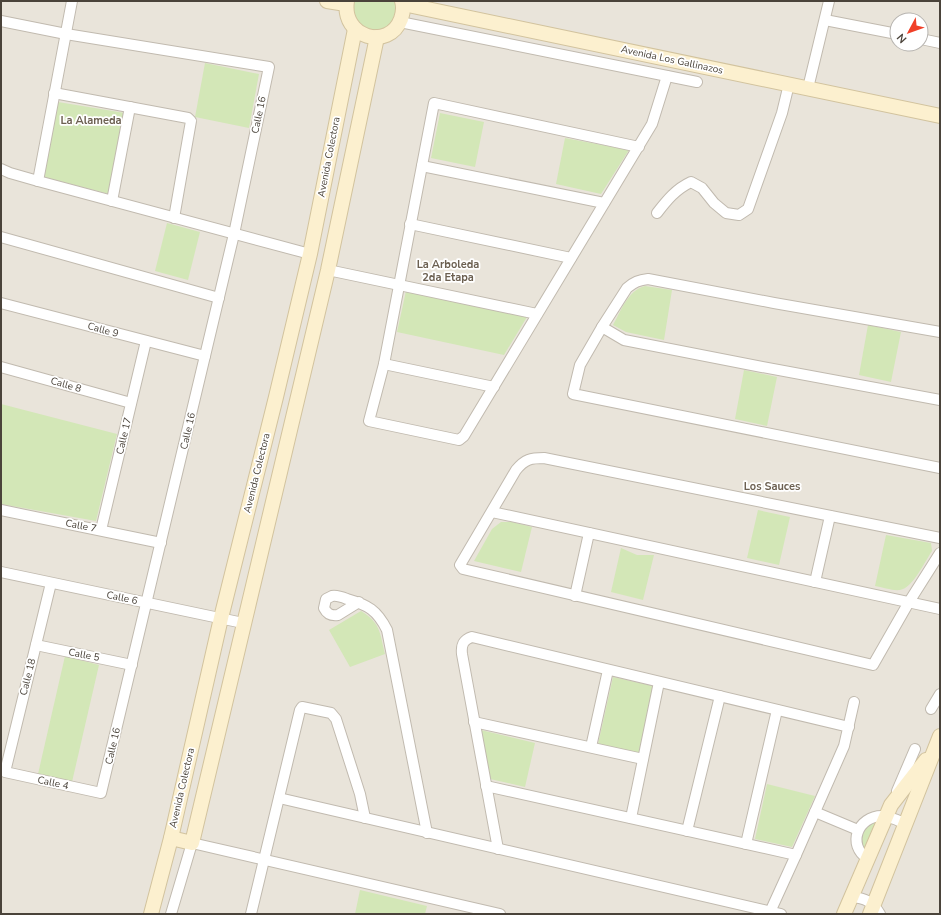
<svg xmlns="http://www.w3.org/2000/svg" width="941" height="915" font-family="'Nunito Sans',sans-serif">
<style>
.residential{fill:#e9e4da;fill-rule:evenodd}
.green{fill:#d3e7b7}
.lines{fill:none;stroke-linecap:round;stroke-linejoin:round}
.street-casing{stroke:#c1baaf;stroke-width:12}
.secondary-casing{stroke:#d2c39e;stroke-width:16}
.street{stroke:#fff;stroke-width:10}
.secondary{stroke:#fcf0cf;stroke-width:14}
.labels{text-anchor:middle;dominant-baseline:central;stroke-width:3.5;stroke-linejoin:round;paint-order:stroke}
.street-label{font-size:10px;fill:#4a433a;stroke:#fff}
.neighbourhood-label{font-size:11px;font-weight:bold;fill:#6c6051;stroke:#fff}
</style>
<rect width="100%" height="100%" fill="#f5f2ec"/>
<path class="residential" d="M 1,1 L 940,1 L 940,914 L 1,914 ZM 897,20 L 921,20 L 921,44 L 897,44 Z"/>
<g class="green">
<polygon points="351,1 398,1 399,10 388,29 372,32 358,26 351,3"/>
<polygon points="205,63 259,74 249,128 195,117"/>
<polygon points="58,102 125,113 109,194 44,177"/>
<polygon points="440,113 484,122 475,167 431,158"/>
<polygon points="565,138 629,150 601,194 556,184"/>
<polygon points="167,223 200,232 188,280 155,271"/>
<path d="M 645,286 L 672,290 L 664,340 L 626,332 L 613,325 C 621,311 628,290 645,286 Z"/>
<polygon points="406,291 527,317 504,355 397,332"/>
<polygon points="868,325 901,332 891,382 859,375"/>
<polygon points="744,370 777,377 767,426 735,419"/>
<polygon points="1,404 117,434 96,521 1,504"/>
<polygon points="758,510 790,517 779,565 747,558"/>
<polygon points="501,522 512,522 532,527 521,572 474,561 492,529"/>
<path d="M 886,535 L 931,543 L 932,551 C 925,561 913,588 900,590 C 893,591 882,587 875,586 Z"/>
<polygon points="621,548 637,555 654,555 643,600 611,592"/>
<path d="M 361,611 C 381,623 380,634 385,654 L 350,667 L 329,630 Z"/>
<polygon points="65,656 99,665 72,782 38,774"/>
<polygon points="613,677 653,686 639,754 598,744"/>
<polygon points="481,730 535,743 525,787 490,779"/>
<polygon points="767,784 815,796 792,847 755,839"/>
<path d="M 879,821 L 866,852 C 858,843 860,830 870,824 C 872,822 876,822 879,821 Z"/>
<polygon points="360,890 427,906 425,914 355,914"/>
</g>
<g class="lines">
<g class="street-casing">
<g id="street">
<polyline points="825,20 897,34"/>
<polyline points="1,21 66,34 269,67 234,234 101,793 5,772 51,583"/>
<polyline points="400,22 697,82"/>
<polyline points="921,39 940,43"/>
<polyline points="808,88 829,1"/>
<polyline points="54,93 188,118 191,121 174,218"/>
<polyline points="639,147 434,103 384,364 369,421 459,440 464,436 652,124 667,76"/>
<polyline points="422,166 604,203"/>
<polyline points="1,169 10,173 38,181 310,254"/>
<polyline points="38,181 72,1"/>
<polyline points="112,201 130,107"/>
<path d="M 657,213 C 667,200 676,189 691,182 L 702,188 L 714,203 L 726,213 L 739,215 L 748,209 L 782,113 L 789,84"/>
<polyline points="410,224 571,258"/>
<polyline points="1,237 219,298"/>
<polyline points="328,270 537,314"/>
<polyline points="1,303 205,356"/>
<polyline points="602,327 624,340 762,367 940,400"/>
<path d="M 940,332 L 774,303 L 648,279 C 639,280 634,282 627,288 L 602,327 L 580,365 L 573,394 L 940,468"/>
<polyline points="384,364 494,387"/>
<polyline points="1,367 131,403"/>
<polyline points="1,510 161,543"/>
<polyline points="492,512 940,609"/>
<polyline points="101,530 146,341"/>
<path d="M 940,538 L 544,458 C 531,458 525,459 516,470 L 460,565 L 463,569 L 873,665 L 909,602 L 940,553"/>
<polyline points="1,572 243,623"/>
<polyline points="815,582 830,516"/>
<polyline points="575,596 589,533"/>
<path d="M 359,602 L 338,615 C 331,616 327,614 324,608 L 326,599 L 332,596 C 337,595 342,597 347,599 C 368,605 377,610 387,630 L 427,833"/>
<polyline points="36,645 132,665"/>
<polyline points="931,709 940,694"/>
<polyline points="474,722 643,759"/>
<polyline points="591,747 608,670"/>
<polyline points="486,786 796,855"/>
<polyline points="897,791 915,749"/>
<polyline points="279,798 781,914"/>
<polyline points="815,812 858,830"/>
<polyline points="631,818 659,682"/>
<polyline points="687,831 720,696"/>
<polyline points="746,844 777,710"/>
<path d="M 498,849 L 462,654 C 461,645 463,640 472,637 L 849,727"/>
<path d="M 868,859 C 846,845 858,816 882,816 C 890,816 899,821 906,824"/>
<path d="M 852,897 C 865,898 873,902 880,914"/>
<polyline points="770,912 796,855 844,746 854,702"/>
<polyline points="171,914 192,843 500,914"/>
<polyline points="251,914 300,710 302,707 331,713 336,719 360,794 365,818"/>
</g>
</g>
<g class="secondary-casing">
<g id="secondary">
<polyline points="327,1 346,4"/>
<path d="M 347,1 C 341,38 389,51 401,19 C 403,13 404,7 402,1"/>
<polyline points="403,4 940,116"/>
<polyline points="171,838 192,843 328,270 377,37"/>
<polyline points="151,914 171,838 221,618 276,397 310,254 355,29"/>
<polyline points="844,914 891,805 926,760"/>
<polyline points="870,914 940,736"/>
</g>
</g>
<use href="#street" class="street"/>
<use href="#secondary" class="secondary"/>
</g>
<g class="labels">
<g class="street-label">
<text transform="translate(672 60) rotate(12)">Avenida Los Gallinazos</text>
<text transform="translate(259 115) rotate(-78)">Calle 16</text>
<text transform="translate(329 157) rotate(-79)">Avenida Colectora</text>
<text transform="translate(103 330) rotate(15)">Calle 9</text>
<text transform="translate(66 385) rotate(16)">Calle 8</text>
<text transform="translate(188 431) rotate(-77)">Calle 16</text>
<text transform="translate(124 436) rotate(-77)">Calle 17</text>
<text transform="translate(257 473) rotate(-76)">Avenida Colectora</text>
<text transform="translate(81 526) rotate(11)">Calle 7</text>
<text transform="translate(122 598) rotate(12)">Calle 6</text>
<text transform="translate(84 655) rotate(11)">Calle 5</text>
<text transform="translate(28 677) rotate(-76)">Calle 18</text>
<text transform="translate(113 746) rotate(-77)">Calle 16</text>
<text transform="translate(53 783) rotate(12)">Calle 4</text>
<text transform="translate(182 788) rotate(-77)">Avenida Colectora</text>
</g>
<g class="neighbourhood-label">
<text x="91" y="120">La Alameda</text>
<text x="448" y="264">La Arboleda<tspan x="448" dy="13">2da Etapa</tspan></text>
<text x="772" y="486">Los Sauces</text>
</g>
</g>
<rect width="941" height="915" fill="none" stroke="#4a433a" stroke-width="4"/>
<g transform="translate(909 32) rotate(229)"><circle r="19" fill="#ffffff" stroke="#b7b4b0"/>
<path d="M0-3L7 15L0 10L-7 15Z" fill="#f04028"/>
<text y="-6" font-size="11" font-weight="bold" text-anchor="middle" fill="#4a433a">N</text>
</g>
</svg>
